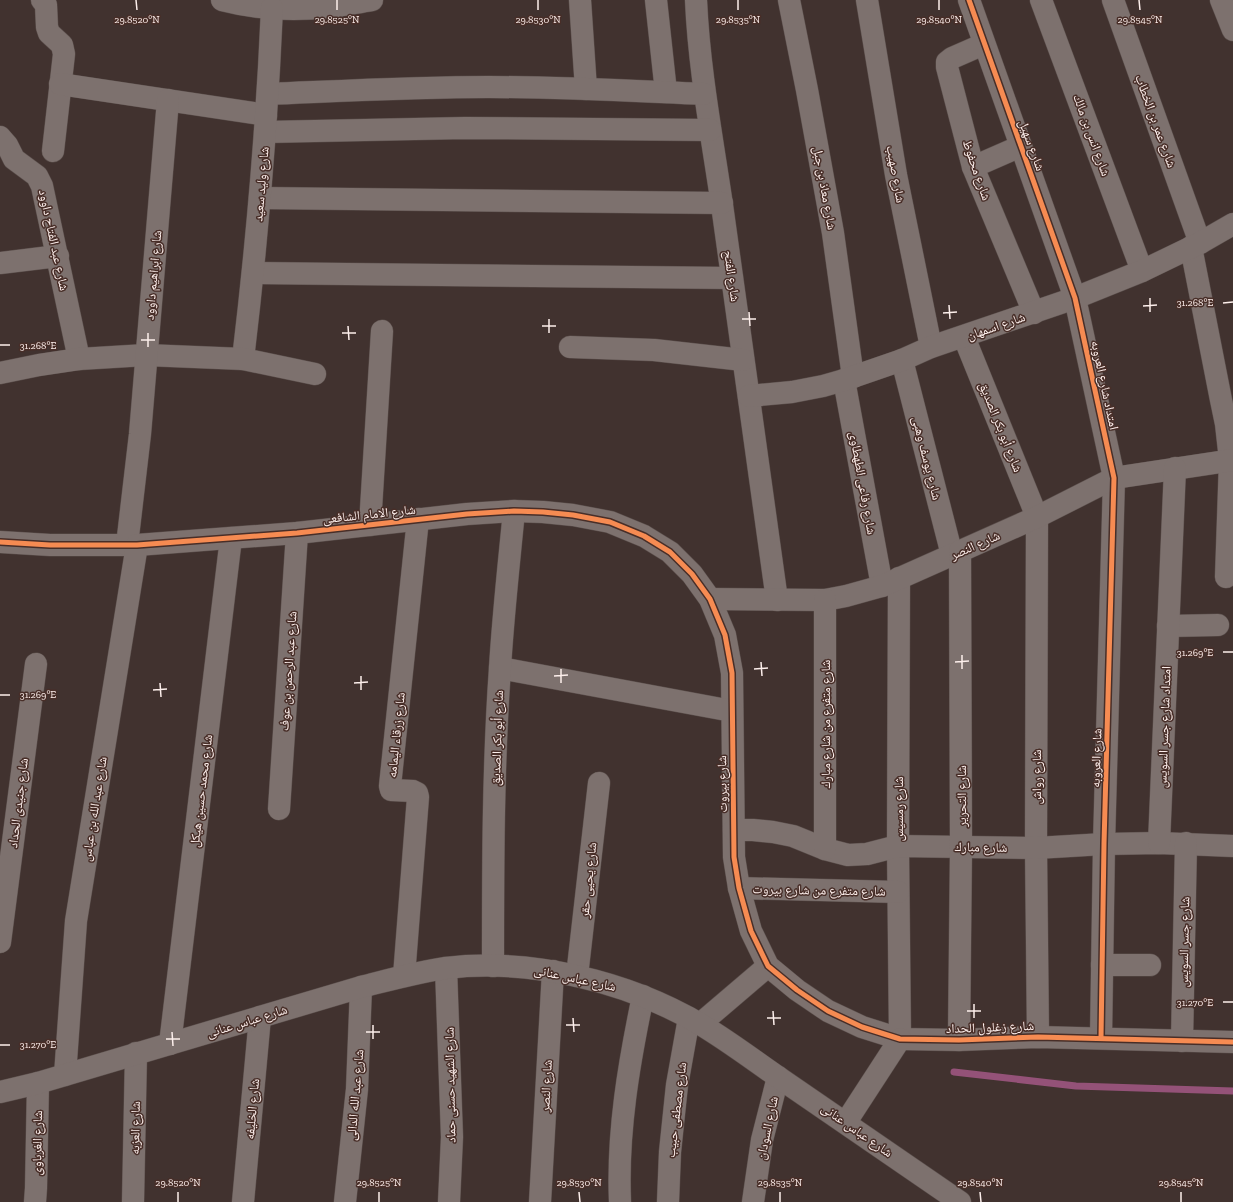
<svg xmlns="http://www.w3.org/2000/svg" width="1233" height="1202" font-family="'Zilla Slab','Noto Naskh Arabic',serif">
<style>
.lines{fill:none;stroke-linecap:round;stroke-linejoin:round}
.stream{stroke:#945278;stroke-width:7}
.street-casing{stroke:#5a4e4b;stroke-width:23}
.secondary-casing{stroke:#5a4e4b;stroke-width:23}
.street{stroke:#7d716e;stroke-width:22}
.secondary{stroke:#7d716e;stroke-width:22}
.cycleway-casing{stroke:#482e28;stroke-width:8}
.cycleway{stroke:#f68b52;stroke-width:5}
.ticks{fill:none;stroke:#fdefec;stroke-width:1.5}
.labels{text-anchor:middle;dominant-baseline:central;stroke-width:3;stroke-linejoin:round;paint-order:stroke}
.street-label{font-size:13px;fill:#fdefec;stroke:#482e28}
.ticks-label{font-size:10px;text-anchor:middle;fill:#fdefec;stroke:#482e28;stroke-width:3;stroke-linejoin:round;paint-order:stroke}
</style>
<rect width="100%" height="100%" fill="#41322f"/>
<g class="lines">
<polyline class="stream" points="954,1072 1076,1086 1233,1091"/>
<g class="street-casing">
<g id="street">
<polyline points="42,0 46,5 47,27 49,33 62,45 64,54 53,151"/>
<path d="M 222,0 C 257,9 294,11 329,7 C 343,6 358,2 372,0"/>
<polyline points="580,0 586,89"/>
<polyline points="656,0 666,92"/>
<path d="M 696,0 C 699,69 712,137 722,205 C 740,337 759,468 777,600"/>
<polyline points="789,0 807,90 833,233 853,377"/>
<polyline points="867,0 896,175 931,347"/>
<polyline points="969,0 1075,298 1114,478 1104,844 1101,1038"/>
<polyline points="1041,0 1142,271"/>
<polyline points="1113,0 1200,243"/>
<polyline points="1221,0 1233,30"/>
<polyline points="984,44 952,58 947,62 947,67 973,167 1034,313"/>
<polyline points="60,84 266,115"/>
<path d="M 268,94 C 342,91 415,87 489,87 C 561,87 632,91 704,94"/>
<polyline points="265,132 465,128 710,130"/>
<polyline points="0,137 7,145 14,159 37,176 42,186 79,359"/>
<polyline points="973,167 1021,146"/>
<polyline points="260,198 722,203"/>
<polyline points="1191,247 1221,400 1226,424 1230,460 1226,577"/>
<polyline points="0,263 58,256"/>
<polyline points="253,273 732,278"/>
<polyline points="964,337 1037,517 1036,848 1038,1037"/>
<polyline points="570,347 654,350 743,360"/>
<path d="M 243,359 C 257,242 267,125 272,8"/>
<polyline points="902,360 952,555"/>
<polyline points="0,373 39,365 79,359 146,355 243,359 315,374"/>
<polyline points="844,380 882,586"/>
<polyline points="749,396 792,392 823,386 844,380 902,360 931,347 1075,298 1142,271 1200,243 1233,224"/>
<polyline points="370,525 382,331"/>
<polyline points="0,542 50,545 137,545 297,533 467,514 514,511 543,512 573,515 610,522 644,536 670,552 692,574 710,599 725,635 732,673 734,857 739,888 751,931 768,966 797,990 828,1011 862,1027 900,1039 959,1040 1038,1037 1233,1042"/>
<polyline points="127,545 140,434 168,100"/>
<polyline points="899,578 898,846 900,1039"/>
<polyline points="710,599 825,600 846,596 882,586 1037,517 1114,478 1233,460"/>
<polyline points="1168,626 1218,625"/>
<polyline points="500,668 732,711"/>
<polyline points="279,809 297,533"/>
<polyline points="734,830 753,830 773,832 793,836 825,849 848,855 867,854 898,846 1036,848 1104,844 1159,843 1233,846"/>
<polyline points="1159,843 1175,468"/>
<polyline points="825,849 825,600"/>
<polyline points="739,888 898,892"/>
<polyline points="0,942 36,664"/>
<polyline points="1102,965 1150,965"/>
<path d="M 493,966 C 493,867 493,767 500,668 C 503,616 509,563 514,511"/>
<polyline points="446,968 452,1137 449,1202"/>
<polyline points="404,976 418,797 417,793 413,791 391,790 390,786 418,519"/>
<polyline points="577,976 599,783"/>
<polyline points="959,1040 961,847 960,551"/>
<polyline points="1182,1041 1186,843"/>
<polyline points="170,1044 231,538"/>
<polyline points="65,1075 76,921 137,545"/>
<polyline points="35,1202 36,1188 38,1083"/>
<polyline points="133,1202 136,1053"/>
<polyline points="243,1202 260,1017"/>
<polyline points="345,1202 357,1089 361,987"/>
<polyline points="540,1202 553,971"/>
<path d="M 620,1202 C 617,1132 629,1063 643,996"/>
<polyline points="668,1202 670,1152 677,1085 689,1018"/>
<polyline points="753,1202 762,1140 778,1077"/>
</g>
</g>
<g class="secondary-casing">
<g id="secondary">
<polyline points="700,1024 768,966"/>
<path d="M 0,1092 L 38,1083 L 361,987 C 389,980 417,972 446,968 C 530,958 627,981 700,1024 C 727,1040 752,1059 778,1077 C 838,1118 899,1160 960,1202"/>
<polyline points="846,1122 900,1039"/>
</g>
</g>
<use href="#street" class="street"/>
<use href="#secondary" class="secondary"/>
<g class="cycleway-casing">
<g id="cycleway">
<polyline points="969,0 1075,298 1114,478 1104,844 1101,1038"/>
<polyline points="0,542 50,545 137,545 297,533 467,514 514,511 543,512 573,515 610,522 644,536 670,552 692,574 710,599 725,635 732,673 734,857 739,888 751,931 768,966 797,990 828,1011 862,1027 900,1039 959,1040 1038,1037 1233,1042"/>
</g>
</g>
<use href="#cycleway" class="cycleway"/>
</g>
<path class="ticks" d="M 136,0 L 137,10M 337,0 L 337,10M 538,0 L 538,10M 738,0 L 738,10M 939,0 L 939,10M 1139,0 L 1140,10M 1150,298 L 1150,312M 1223,303 L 1233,302M 949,305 L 950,319M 1143,306 L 1157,305M 749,312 L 750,326M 943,313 L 957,312M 549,319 L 549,333M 742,319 L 756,319M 348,326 L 349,340M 542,326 L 556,326M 148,333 L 148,347M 342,333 L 356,333M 141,340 L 155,340M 0,345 L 10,345M 1223,652 L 1233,652M 962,655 L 962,669M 761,662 L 762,676M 955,662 L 969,661M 561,669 L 561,683M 754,669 L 768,668M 361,676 L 361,690M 554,676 L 568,675M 160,683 L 161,697M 354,683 L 368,682M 153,690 L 167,689M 0,695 L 10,695M 1223,1002 L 1233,1002M 974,1004 L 974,1018M 773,1011 L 774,1025M 967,1011 L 981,1011M 573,1018 L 574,1032M 767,1018 L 781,1018M 373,1025 L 373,1039M 566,1025 L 580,1025M 172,1032 L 173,1046M 366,1032 L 380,1032M 166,1039 L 180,1039M 0,1045 L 10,1045M 178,1192 L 178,1202M 379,1192 L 379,1202M 579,1192 L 580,1202M 780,1192 L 780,1202M 980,1192 L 981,1202M 1181,1192 L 1181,1202"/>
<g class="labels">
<g class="street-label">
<text transform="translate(1156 121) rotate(70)">شارع عمر بن الخطاب</text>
<text transform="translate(1092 135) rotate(70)">شارع انس بن مالك</text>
<text transform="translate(1032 145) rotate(70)">شارع سهيل</text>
<text transform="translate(977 170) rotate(71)">شارع محفوظ</text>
<text transform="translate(896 174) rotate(80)">شارع صهيب</text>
<text transform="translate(261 184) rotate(-85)">شارع وليد سعيد</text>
<text transform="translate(825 188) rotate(80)">شارع معاذ بن جبل</text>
<text transform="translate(54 240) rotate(78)">شارع عبد الفتاح داوود</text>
<text transform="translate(153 275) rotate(-85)">شارع ابراهيم داوود</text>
<text transform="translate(732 276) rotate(82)">شارع الفتح</text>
<text transform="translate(996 326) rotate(-19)">شارع اسمهان</text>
<text transform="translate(1105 385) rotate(78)">امتداد شارع العروبه</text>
<text transform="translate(1001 427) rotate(68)">شارع أبو بكر الصديق</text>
<text transform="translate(927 458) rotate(76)">شارع يوسف وهبى</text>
<text transform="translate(863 483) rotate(80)">شارع رفاعى الطهطاوى</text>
<text transform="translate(369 514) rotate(-6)">شارع الامام الشافعى</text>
<text transform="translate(975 545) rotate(-24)">شارع النصر</text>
<text transform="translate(288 671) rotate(-86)">شارع عبد الرحمن بن عوف</text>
<text transform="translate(825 724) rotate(-90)">شارع متفرع من شارع مبارك</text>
<text transform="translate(1164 727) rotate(-88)">امتداد شارع جسر السويس</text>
<text transform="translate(396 735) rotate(-84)">شارع زرقاء اليمامه</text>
<text transform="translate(497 738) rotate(-88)">شارع أبو بكر الصديق</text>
<text transform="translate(1096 758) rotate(-88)">شارع العروبه</text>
<text transform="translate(1036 777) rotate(-90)">شارع رواش</text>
<text transform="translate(722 784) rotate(-91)">شارع بيروت</text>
<text transform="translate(201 791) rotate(-83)">شارع محمد حسين هيكل</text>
<text transform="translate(961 796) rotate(-90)">شارع التحرير</text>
<text transform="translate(18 803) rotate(-83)">شارع جنيدى الحداد</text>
<text transform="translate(94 809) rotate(-81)">شارع عبد الله بن عباس</text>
<text transform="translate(898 809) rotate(-90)">شارع رمسيس</text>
<text transform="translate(981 847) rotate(1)">شارع مبارك</text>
<text transform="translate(588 880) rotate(-84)">شارع يحيى حقر</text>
<text transform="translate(819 890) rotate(1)">شارع متفرع من شارع بيروت</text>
<text transform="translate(1184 942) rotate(-89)">شارع جسر السويس</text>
<text transform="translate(575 978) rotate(12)">شارع عباس عنانى</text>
<text transform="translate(247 1021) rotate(-17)">شارع عباس عنانى</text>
<text transform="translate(990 1027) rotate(-2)">شارع زغلول الحداد</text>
<text transform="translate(450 1085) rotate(-91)">شارع الشهيد حسنى حماد</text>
<text transform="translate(546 1086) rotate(-87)">شارع النصر</text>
<text transform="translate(355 1095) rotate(-85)">شارع عبد الله الدالى</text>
<text transform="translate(252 1109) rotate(-85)">شارع الخليفه</text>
<text transform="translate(676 1110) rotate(-83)">شارع مصطفى حبيب</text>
<text transform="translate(135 1128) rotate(-89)">شارع العزبه</text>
<text transform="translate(767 1128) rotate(-78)">شارع السودان</text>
<text transform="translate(857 1130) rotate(35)">شارع عباس عنانى</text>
<text transform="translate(37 1143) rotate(-89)">شارع الغرباوى</text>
</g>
</g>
<g class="ticks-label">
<text x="137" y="23">29.8520°N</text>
<text x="337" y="23">29.8525°N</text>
<text x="538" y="23">29.8530°N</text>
<text x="738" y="23">29.8535°N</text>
<text x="939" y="23">29.8540°N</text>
<text x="1140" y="23">29.8545°N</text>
<text x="1195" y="306">31.268°E</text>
<text x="38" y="349">31.268°E</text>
<text x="1195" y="656">31.269°E</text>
<text x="38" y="698">31.269°E</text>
<text x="1195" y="1006">31.270°E</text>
<text x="38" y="1048">31.270°E</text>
<text x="178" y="1186">29.8520°N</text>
<text x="379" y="1186">29.8525°N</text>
<text x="579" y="1186">29.8530°N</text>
<text x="780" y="1186">29.8535°N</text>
<text x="980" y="1186">29.8540°N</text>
<text x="1181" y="1186">29.8545°N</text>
</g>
</svg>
